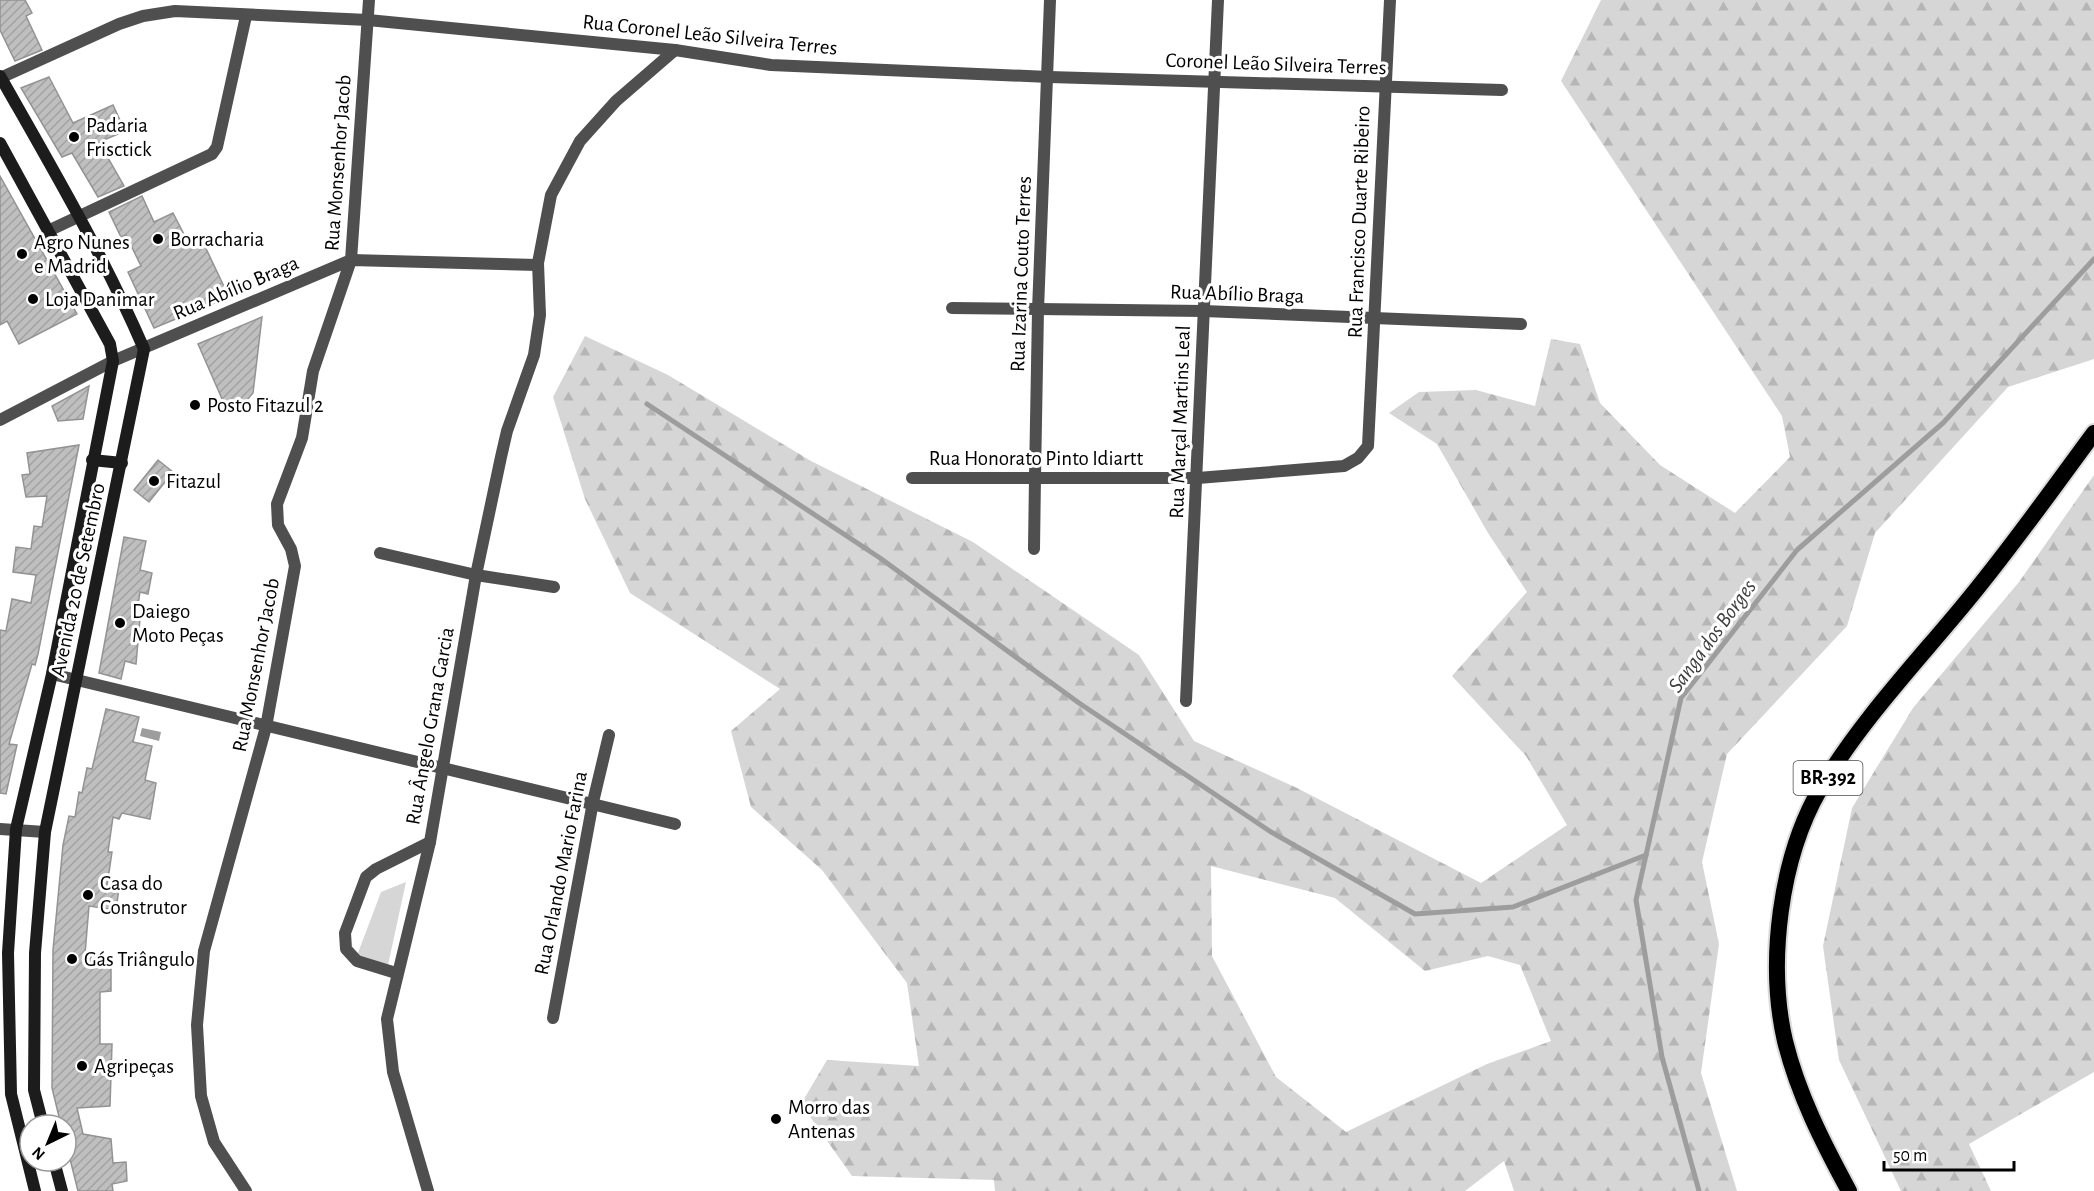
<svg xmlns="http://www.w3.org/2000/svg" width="2094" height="1191" font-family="'Alegreya Sans',sans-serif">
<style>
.green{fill:#d6d6d6}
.forest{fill:url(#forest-firs);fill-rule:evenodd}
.water{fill:#9d9d9d}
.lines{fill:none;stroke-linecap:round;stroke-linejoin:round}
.stream{stroke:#9d9d9d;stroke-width:5}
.building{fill:url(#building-hatch);stroke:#939393;stroke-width:1.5}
.trunk-casing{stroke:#dbdbdb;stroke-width:20}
.minor{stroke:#4f4f4f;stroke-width:12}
.tertiary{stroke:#4f4f4f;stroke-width:12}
.secondary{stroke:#1c1c1c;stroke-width:12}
.trunk{stroke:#000;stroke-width:16}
.poi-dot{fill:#000;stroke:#fff;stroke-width:2}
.labels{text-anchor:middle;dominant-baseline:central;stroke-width:6;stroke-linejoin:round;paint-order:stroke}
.shield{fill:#fff;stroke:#4c4c4c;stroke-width:1.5}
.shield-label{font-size:20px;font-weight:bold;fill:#000}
.street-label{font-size:21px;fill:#000;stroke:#fff}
.poi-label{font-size:21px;fill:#000;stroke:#fff;text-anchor:start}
.water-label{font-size:22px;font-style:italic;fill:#3e3e3e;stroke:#fff}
</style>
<defs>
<pattern id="forest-firs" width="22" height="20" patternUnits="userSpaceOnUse" patternTransform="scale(1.5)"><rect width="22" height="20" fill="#d6d6d6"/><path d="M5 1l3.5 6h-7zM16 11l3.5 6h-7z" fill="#b6b6b6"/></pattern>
<pattern id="building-hatch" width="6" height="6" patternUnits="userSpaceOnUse" patternTransform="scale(1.5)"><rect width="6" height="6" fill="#bfbfbf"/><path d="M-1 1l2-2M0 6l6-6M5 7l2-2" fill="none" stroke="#a2a2a2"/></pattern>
</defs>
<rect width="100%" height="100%" fill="#fff"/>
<polygon class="green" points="406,882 388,965 360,957 358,953 381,892"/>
<g class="forest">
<path d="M 1601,0 L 2094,0 L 2094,359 L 2008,387 L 1875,533 L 1847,626 L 1727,754 L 1702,862 L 1719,944 L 1701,1073 L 1737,1191 L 1514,1191 L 1504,1161 L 1465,1191 L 995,1191 L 994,1180 L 852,1176 L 801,1104 L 827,1060 L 919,1066 L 907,983 L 822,870 L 751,807 L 731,731 L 780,689 L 630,593 L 585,499 L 553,397 L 585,336 L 668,375 L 811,461 L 973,542 L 1139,655 L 1194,741 L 1297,788 L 1481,883 L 1567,825 L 1526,756 L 1452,676 L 1527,592 L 1488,533 L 1437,444 L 1389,413 L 1419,392 L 1476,390 L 1535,406 L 1551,339 L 1580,344 L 1600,403 L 1660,465 L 1735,513 L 1790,457 L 1782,416 L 1561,81 ZM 1211,866 L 1335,898 L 1425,971 L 1488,956 L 1520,965 L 1551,1041 L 1487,1064 L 1346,1132 L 1276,1077 L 1212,956 Z"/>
<polygon points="2094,475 2094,1072 1969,1144 1991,1191 1901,1191 1839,1060 1823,946 1852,808 1913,708 2019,582"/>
</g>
<polygon class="water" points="142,728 161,732 159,741 140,736"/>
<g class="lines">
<g class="stream">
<polyline points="647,404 880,558 1079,703 1271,832 1415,914 1513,907 1646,855"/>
<polyline points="1699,1191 1662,1057 1636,900 1681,698 1797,550 1943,423 2094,259"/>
</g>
</g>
<g class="building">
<polygon points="0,0 25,0 32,13 26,16 42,50 15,61 0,30"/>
<polygon points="49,77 73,123 113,105 125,131 99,142 124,186 98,197 72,153 62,157 21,88"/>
<polygon points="0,176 77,314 19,344 7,321 0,325"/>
<polygon points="142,196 154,222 173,213 189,244 201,238 229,297 154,328 128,272 141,266 126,235 121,237 109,212"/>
<polygon points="262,317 253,393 248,399 226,408 198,344"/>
<polygon points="89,386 83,419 58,421 52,406"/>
<polygon points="79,445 38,654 35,665 32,664 9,744 17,745 6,794 0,793 0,630 6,631 12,599 31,603 36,575 13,572 16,547 31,549 34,526 42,527 47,496 26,497 22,475 30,474 27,453"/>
<polygon points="158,460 173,472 149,502 134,490"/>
<polygon points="124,537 146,541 140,570 152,573 148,594 140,592 136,618 140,619 136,664 125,661 121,679 99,673"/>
<polygon points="106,709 139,717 133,742 152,746 145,780 156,783 150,819 122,813 119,819 113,817 108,852 112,852 107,886 119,888 116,910 89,906 85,954 91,954 91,964 111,964 111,991 100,992 100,1044 112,1044 110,1106 77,1108 83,1134 111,1139 113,1163 126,1162 127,1181 112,1184 113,1191 78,1191 66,1143 66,1125 61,1125 52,1088 53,950 63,845 69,816 75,817 79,792 82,793 87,768 92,769"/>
</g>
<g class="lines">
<g class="trunk-casing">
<path id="trunk" d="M 1849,1191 C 1823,1143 1798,1094 1785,1041 C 1767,963 1780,858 1820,789 C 1860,722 1913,666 1962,607 C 2009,551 2051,491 2094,433"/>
</g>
<g class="minor">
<polyline points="1049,77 1502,90"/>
<polyline points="50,230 212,154 217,147 246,16"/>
<polyline points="952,308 1204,311 1521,324"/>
<polyline points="0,420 113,361"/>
<polyline points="912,478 1198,478 1344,466 1358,458 1368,446 1390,0"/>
<polyline points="1034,549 1035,477"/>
<polyline points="380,553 476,575 554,587"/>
<polyline points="52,674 675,824"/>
<polyline points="1186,701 1218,0"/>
<polyline points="0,829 45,832"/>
<polyline points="396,973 357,961 346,949 345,933 366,877 376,869 430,842"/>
<polyline points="553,1018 593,802 609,735"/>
<polyline points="246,1191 214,1142 201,1096 197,1025 204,951 266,727 295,566 291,549 278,525 277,504 302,438 313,371 351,260 538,265"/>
<polyline points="428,1191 393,1072 387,1019 430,842 476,575 501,457 507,431 534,355 540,315 538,263 551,195 580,141 616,101 675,50"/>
</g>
<g class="tertiary">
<polyline points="0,78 119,24 143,16 175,11 368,20 675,50 771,65 1049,77"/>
<polyline points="113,361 351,260 369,0"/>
<polyline points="1035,477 1038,310 1050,0"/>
</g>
<g class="secondary">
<path d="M 0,76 C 51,166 103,254 144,349 L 45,832 L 35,953 L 34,1090 L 43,1125"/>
<polyline points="0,143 110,344 113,361 52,674 16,829 8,953 11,1094 35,1191"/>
<polyline points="92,460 122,463"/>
<polyline points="54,1161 62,1191"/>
</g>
<use href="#trunk" class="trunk"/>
</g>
<g class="poi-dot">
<circle cx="74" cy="137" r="6"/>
<circle cx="158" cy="239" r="6"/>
<circle cx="22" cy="254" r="6"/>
<circle cx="33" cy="299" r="6"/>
<circle cx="195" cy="405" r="6"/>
<circle cx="154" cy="481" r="6"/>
<circle cx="120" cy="623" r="6"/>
<circle cx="88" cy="895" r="6"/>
<circle cx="72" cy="959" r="6"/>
<circle cx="82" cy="1066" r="6"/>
<circle cx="776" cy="1119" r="6"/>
</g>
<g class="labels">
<rect class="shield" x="1793.5" y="761" width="69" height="34" rx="4.5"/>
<g class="shield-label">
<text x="1828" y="778">BR-392</text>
</g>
<g class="street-label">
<text transform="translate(710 35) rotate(6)">Rua Coronel Leão Silveira Terres</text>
<text transform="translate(1276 64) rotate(2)">Coronel Leão Silveira Terres</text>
<text transform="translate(338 163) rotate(-86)">Rua Monsenhor Jacob</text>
<text transform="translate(1359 222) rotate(-88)">Rua Francisco Duarte Ribeiro</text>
<text transform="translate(1021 274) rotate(-88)">Rua Izarina Couto Terres</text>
<text transform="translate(236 288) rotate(-23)">Rua Abílio Braga</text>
<text transform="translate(1237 294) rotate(2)">Rua Abílio Braga</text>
<text transform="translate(1180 422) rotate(-88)">Rua Marçal Martins Leal</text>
<text x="1036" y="458">Rua Honorato Pinto Idiartt</text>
<text transform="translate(78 580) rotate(-78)">Avenida 20 de Setembro</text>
<text transform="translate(256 665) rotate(-79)">Rua Monsenhor Jacob</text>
<text transform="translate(430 726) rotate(-80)">Rua Ângelo Grana Garcia</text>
<text transform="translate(561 873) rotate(-79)">Rua Orlando Mario Farina</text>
</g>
<g class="poi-label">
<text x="86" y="125">Padaria<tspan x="86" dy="24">Frisctick</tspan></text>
<text x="170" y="239">Borracharia</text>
<text x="34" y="242">Agro Nunes<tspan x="34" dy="24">e Madrid</tspan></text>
<text x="45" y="299">Loja Danimar</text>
<text x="207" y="405">Posto Fitazul 2</text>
<text x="166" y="481">Fitazul</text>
<text x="132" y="611">Daiego<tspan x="132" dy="24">Moto Peças</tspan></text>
<text x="100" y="883">Casa do<tspan x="100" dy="24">Construtor</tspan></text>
<text x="84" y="959">Gás Triângulo</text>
<text x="94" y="1066">Agripeças</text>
<text x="788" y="1107">Morro das<tspan x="788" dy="24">Antenas</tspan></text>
</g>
<g class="water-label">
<text transform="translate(1712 636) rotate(-54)">Sanga dos Borges</text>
</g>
</g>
<g transform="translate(48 1143) rotate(223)"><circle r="28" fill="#ffffff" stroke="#999999" stroke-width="1.5"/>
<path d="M0-4.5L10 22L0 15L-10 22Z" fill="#000000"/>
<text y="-9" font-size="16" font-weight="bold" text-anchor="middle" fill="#000000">N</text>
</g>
<path d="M1884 1161v9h130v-9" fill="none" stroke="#000000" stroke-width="3"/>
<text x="1893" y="1161" font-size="18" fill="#000000" stroke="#ffffff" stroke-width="4.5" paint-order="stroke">50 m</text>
</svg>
